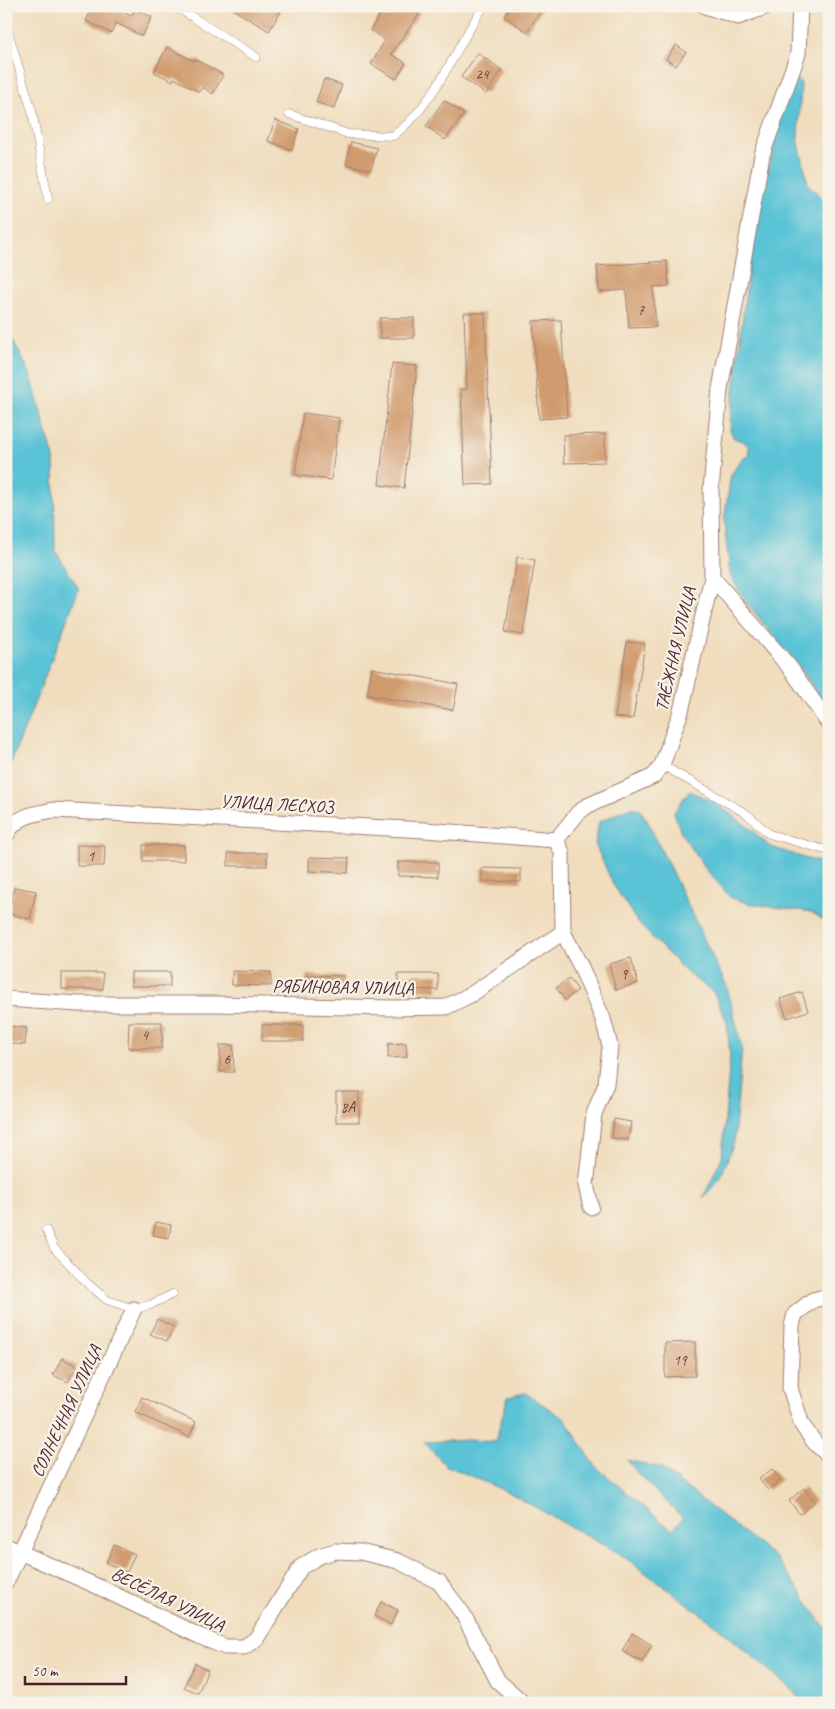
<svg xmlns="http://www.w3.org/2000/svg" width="835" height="1709" font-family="Caveat,sans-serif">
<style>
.water{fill:#5ac3d6;stroke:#527180}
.building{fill:#d09b6e}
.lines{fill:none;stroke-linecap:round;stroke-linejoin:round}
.lane-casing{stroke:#9d7e74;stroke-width:9}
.street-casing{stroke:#9d7e74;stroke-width:17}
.lane{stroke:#fff;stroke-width:8}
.street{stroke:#fff;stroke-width:15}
.labels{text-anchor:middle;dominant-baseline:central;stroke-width:4.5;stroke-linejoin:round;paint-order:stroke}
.number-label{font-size:15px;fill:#6c3e3c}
.street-label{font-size:18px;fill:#4a1f2b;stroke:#f7f3e8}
</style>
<rect width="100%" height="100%" fill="#f7f3e8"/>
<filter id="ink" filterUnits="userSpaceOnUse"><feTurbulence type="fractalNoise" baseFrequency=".02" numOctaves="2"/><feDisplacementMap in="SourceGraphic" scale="10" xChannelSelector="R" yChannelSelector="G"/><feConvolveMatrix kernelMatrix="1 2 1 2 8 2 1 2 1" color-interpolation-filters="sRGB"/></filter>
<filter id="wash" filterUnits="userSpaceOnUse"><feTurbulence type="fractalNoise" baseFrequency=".0096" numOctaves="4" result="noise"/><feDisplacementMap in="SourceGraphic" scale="20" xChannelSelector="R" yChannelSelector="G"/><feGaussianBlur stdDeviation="1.12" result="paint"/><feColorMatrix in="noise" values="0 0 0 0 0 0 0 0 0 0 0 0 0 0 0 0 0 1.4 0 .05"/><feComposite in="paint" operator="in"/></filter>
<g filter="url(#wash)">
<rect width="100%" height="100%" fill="#f0ddbd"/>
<g class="water">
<polygon points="790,75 801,83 798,139 808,184 820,196 829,211 829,711 794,659 778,642 744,599 730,575 724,520 731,475 741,460 748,456 749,447 743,441 734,438 730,430 731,416 753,232"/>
<polygon points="6,327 30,373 54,458 55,550 79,589 6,776"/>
<polygon points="689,791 714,802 750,828 769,846 807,859 829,864 829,923 811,912 747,903 730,897 705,868 681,833 674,812"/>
<polygon points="628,808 638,808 646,818 727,987 742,1048 734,1142 720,1179 703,1198 722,1157 730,1056 727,1022 714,993 687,973 638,923 613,884 595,844 599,822"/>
<polygon points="525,1393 565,1419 596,1467 672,1530 683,1518 640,1476 627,1460 661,1468 777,1559 829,1633 829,1703 801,1703 795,1692 713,1623 623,1556 510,1493 445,1465 424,1442 469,1440 495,1442 508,1397"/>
</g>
<g id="blocks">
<g class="building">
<polygon points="93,6 110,6 131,16 135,9 152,17 142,36 116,23 111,33 86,21"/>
<polygon points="227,6 272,6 281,11 269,31"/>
<polygon points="386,6 410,6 420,13 391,54 406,63 396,79 371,64 385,40 370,30"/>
<polygon points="511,6 544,6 527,32 504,16"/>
<polygon points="676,45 686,52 676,66 666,59"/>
<polygon points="167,47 194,61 195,59 223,75 213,94 202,87 199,92 174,78 173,81 154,72"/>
<polygon points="478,53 502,70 486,94 461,77"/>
<polygon points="324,79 342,85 334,109 316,102"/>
<polygon points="444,100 464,114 445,140 426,126"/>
<polygon points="275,120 299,129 292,150 268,141"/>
<polygon points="351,142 377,148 371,170 346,164"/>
<polygon points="667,261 669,286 653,287 656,327 629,328 626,290 599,292 597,266"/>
<polygon points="464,313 485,313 492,484 465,485 461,389 467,389"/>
<rect x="380" y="318" width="34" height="20"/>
<polygon points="561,320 567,417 539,419 533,321"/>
<polygon points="392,364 417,366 404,488 379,485"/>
<polygon points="303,413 339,418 331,480 295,475"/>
<polygon points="605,434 605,462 564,463 563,435"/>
<polygon points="517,557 535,560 523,635 505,632"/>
<polygon points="627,642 645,644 633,719 615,717"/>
<polygon points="372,668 458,684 453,710 367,695"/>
<polygon points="77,845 105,846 104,866 77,866"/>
<rect x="143" y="845" width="41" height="16"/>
<rect x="228" y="853" width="39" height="13"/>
<polygon points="309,857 349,858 348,873 309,871"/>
<polygon points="398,862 438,862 438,877 398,876"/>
<polygon points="482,868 521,869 521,882 482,881"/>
<polygon points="14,887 36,891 30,919 9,914"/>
<polygon points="631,958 638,983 616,990 609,964"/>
<polygon points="232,971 271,972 271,986 232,985"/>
<rect x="131" y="972" width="39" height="14"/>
<rect x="62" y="973" width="41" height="16"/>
<polygon points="398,974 438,974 438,990 398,989"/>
<polygon points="306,975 344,976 344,989 306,988"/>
<polygon points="569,978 578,990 565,1000 556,988"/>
<polygon points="802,992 808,1011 787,1018 780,999"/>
<polygon points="129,1022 162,1022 162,1048 128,1048"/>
<rect x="262" y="1025" width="41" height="16"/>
<polygon points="6,1026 27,1028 25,1045 6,1043"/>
<polygon points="406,1043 407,1057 388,1058 388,1044"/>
<polygon points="220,1045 233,1045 234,1072 220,1072"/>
<rect x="336" y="1092" width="23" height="30"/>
<polygon points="614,1119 631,1122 628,1140 612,1138"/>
<polygon points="156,1222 171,1225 169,1238 153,1235"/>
<polygon points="157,1319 174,1327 167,1341 150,1334"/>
<polygon points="695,1342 695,1376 665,1377 665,1343"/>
<polygon points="62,1358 77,1366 68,1382 53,1375"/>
<polygon points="142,1397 196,1422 189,1437 135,1412"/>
<polygon points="772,1469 781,1480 768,1490 759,1479"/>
<polygon points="804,1488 815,1502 800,1514 789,1501"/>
<polygon points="114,1545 135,1554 127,1572 106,1563"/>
<polygon points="381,1602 398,1610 391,1625 374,1616"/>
<polygon points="632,1633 652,1645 642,1662 622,1651"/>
<polygon points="195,1663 208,1670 198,1693 184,1687"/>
</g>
</g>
</g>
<g filter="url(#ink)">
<use href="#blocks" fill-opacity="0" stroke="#9d7e74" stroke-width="1"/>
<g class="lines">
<g class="lane-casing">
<g id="lane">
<polyline points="175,6 256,57"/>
<polyline points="6,25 32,111 48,199"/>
<path d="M 289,114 L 348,134 L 393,136 C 436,104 454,50 484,6"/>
<polyline points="662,765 747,814 769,834 829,851"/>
<polyline points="46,1230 54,1248 87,1283 107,1300 134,1309 150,1305 173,1294"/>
</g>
</g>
<g class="street-casing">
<g id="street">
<polyline points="705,6 738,17 768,6"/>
<polyline points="712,577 711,490 720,389 762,155 798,54 800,6"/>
<path d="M 6,836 C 15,816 35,813 54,810 L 425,830 L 556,840"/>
<polyline points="556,840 578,813 587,806 654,776 662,765 681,711 712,577 791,669 829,724"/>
<polyline points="563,932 581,967 603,1019 610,1046 606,1084 594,1114 586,1185 591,1207"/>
<polyline points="6,999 78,1004 215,1004 393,1008 446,1007 472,994 563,932 562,852 556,840"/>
<polyline points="829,1296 813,1300 795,1314 792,1326 790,1388 802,1425 815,1443 829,1456"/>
<polyline points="6,1546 101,1588 199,1636 225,1647 244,1647 256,1639 301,1567 319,1556 335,1551 360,1552 398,1561 439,1582 463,1614 498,1681 523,1703"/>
<polyline points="6,1582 134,1309"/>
</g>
</g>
<use href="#lane" class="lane"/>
<use href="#street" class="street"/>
</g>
</g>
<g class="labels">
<g class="number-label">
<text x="482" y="74">24</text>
<text x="641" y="310">7</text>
<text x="91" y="856">1</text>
<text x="624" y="974">9</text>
<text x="145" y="1035">4</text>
<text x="227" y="1059">6</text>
<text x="348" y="1107">8А</text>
<text x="680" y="1360">19</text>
</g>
<g class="street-label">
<text transform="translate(675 649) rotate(-77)">ТАЁЖНАЯ УЛИЦА</text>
<text transform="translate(277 804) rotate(3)">УЛИЦА ЛЕСХОЗ</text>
<text transform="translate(343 987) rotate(1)">РЯБИНОВАЯ УЛИЦА</text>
<text transform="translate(66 1411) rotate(-65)">СОЛНЕЧНАЯ УЛИЦА</text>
<text transform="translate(168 1599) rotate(26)">ВЕСЁЛАЯ УЛИЦА</text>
</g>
</g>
<rect width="835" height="1709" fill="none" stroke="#f7f3e8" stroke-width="25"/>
<path d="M25 1676v8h101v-8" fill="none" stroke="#4a1f2b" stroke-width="2.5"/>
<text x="32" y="1676" font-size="15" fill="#4a1f2b" stroke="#f7f3e8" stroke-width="4" paint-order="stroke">50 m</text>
</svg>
